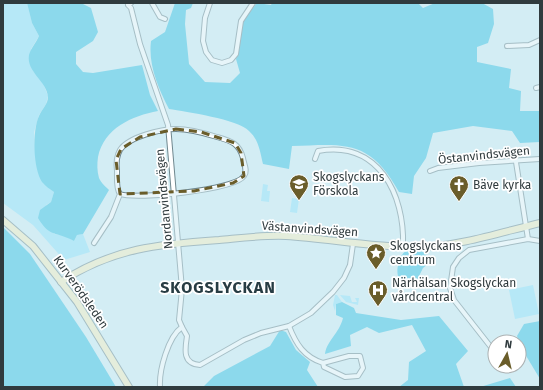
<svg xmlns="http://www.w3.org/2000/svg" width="543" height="390" font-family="'Fira Sans',sans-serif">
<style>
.green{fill:#92e3fb}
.forest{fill:#37c1e2}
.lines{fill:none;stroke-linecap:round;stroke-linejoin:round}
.street-casing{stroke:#6f878e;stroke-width:6}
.secondary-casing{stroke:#6f878e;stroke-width:8}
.street{stroke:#fff;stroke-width:4}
.secondary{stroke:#f9eebe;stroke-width:6}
.marked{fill:none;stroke:#6a5d2a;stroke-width:3;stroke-dasharray:8 5;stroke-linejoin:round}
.labels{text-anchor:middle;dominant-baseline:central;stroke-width:3.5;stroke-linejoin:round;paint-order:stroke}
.street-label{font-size:12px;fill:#303b3e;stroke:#fff}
.poi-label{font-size:12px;fill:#303b3e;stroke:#fff;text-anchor:start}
.district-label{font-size:16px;font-weight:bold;letter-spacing:1px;fill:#273c43;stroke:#fff}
</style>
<rect width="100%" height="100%" fill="#d3edf4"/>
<g class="green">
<polygon points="3,3 27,3 32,23 39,36 31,49 33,71 43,83 48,96 46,104 39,115 34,132 35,153 43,183 54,192 51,202 46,205 54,234 64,235 74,241 77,235 83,234 90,252 64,260 33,225 3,203"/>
<polygon points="263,184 268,185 267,191 270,191 269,202 261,201"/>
<polygon points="292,198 299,199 297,213 290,212"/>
<polygon points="533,285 539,314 515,319 509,290"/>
<polygon points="335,295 337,295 342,302 336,304 335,311 333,305"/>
<polygon points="340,295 350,296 352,302 357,302 355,298 359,298 358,305 346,302"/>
</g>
<g class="forest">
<path d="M 27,3 L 81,3 L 91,8 L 98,32 L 93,41 L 76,52 L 76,64 L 83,72 L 93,73 L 142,65 L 150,95 L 158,111 C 132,116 104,128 98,157 C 97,164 97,171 99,178 C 101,183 106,187 109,190 L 83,234 L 77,235 L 74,241 C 56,231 50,238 38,218 L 40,210 L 51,202 L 54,192 C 50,189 45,186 42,182 C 33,169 32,131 39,116 C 42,109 48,104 48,97 C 47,81 26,72 29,55 C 31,48 36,43 39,36 L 32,23 Z"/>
<path d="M 175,3 L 193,3 L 191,8 L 186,10 L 185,24 L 189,64 L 205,82 L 230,83 L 240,73 L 236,59 C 242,47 238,33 243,21 C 247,15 252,9 257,3 L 271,5 L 272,3 L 418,3 L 423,8 L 435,3 L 482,3 L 493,9 L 494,24 L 488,43 L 477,47 L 477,62 L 511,69 L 509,88 L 521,91 L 520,111 L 540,111 L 540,142 L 520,143 L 512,131 L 473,126 L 433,133 L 426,158 L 414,176 L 412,194 L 399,192 C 370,139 345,144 292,146 L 289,169 L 263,164 C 260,152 259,140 249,131 C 238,119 186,112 169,109 C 158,88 148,64 151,41 L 165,32 Z"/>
<polygon points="3,227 30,254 86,337 116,387 3,387"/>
<path d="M 406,251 L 426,252 L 428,264 L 423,268 L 416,282 L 409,285 C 405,283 400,281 398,276 C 396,270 399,255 406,251 Z"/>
<path d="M 342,302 L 354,308 L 356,313 L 401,320 L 439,316 L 468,351 L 456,364 L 464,387 L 399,387 L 408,380 L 409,362 L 426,351 L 412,325 L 379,333 L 367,327 L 350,335 L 351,346 L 325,354 C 327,340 339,334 343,318 L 336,315 L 336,304 Z"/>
<polygon points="540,321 540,379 522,349 517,336 524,324"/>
<polygon points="280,330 286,332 296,350 310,362 307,370 318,387 203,387 214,376 270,346"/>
<polygon points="510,378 516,387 480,387"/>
</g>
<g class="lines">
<g class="street-casing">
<g id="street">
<path d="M 131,3 L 128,5 L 131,8 L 140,44 L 168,125 L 182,289 L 179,320 L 182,327 C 168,337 159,370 160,387"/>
<polyline points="152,3 160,17 165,19"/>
<polyline points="210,3 205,18 203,41 206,52 212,60 222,63 231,60 236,54 241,21 253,3"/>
<polyline points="507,46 529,45 540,40"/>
<polyline points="536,88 540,87"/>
<path d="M 315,159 L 318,151 C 378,140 405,194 403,246"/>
<polyline points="516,162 528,239"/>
<polyline points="430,171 438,168 479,163 540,159"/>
<path d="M 94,243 L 111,217 L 120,194 C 116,189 117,178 117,171 C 116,163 116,157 120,150 C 128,137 161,129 176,129 C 190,129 204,133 217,137 C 231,141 239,143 243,158 C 244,164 248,171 244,176 C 235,190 136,200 120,194"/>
<path d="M 289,326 C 296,344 304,357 323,363 L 324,367 L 345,377 L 358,376 L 363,368 L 360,356 L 349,356 L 323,363"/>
<path d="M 182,327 L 187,336 C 185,349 182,364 200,365 L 244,340 L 261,333 L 289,326 L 311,313 L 333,292 L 344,278 L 350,265 L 353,244"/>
<polyline points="494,351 454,300 450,288 453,267 459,258 469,250 528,239 540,241"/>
</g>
</g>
<g class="secondary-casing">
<g id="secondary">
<polyline points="3,220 33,246 77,302 129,387"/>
<path d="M 61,282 C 112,248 160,244 219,240 C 241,238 263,235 286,236 C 331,239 376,248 421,247 C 460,246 502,232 540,223"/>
</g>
</g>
<use href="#street" class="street"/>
<use href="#secondary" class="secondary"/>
</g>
<path d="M0 0H543V390H0ZM 176,129 L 201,132 L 235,143 L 241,153 L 244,176 L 233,183 L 194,191 L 120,194 L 116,160 L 121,149 L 140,137 Z" fill="#d3edf4" fill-opacity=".55" fill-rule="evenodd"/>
<path class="marked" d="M 176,129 L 201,132 L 235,143 L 241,153 L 244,176 L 233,183 L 194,191 L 120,194 L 116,160 L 121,149 L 140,137 Z"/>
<defs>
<g id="school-pin" transform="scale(1)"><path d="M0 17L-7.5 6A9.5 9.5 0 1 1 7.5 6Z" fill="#6a5d2a" stroke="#fff"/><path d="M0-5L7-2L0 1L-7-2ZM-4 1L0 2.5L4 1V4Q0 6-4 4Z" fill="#fff"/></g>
<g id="church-pin" transform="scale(1)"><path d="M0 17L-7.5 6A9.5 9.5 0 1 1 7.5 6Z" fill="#6a5d2a" stroke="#fff"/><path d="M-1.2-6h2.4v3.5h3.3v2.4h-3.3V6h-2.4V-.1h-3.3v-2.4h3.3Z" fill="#fff"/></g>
<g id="sight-pin" transform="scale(1)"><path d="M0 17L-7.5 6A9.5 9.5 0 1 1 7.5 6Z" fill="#6a5d2a" stroke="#fff"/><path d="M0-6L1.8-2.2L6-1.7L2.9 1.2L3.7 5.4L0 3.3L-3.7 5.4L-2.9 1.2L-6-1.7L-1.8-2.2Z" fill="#fff"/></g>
<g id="hospital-pin" transform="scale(1)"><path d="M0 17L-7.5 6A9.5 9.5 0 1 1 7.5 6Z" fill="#6a5d2a" stroke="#fff"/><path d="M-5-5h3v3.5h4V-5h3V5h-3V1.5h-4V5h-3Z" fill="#fff"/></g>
</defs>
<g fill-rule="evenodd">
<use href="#school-pin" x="299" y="184"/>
<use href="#church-pin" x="459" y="185"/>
<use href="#sight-pin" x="376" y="253"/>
<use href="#hospital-pin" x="378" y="290"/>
</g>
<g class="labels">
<g class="street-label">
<text transform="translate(484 155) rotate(-6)">Östanvindsvägen</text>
<text transform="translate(164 199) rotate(-95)">Nordanvindsvägen</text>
<text transform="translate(310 229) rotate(4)">Västanvindsvägen</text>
<text transform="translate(81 292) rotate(55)">Kurverödsleden</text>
</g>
<g class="poi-label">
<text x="313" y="177">Skogslyckans<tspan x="313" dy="14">Förskola</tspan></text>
<text x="473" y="185">Bäve kyrka</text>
<text x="390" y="246">Skogslyckans<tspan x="390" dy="14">centrum</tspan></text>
<text x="392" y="283">Närhälsan Skogslyckan<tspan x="392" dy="14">vårdcentral</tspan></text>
</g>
<g class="district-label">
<text x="218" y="287">SKOGSLYCKAN</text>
</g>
</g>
<rect width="543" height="390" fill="none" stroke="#303b3e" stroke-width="8"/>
<g transform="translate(507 354) rotate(8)"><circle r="19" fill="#ffffff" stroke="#acb1b2"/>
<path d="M0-3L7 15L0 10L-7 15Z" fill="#6a5d2a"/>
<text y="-6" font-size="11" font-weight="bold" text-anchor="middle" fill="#303b3e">N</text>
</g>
</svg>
